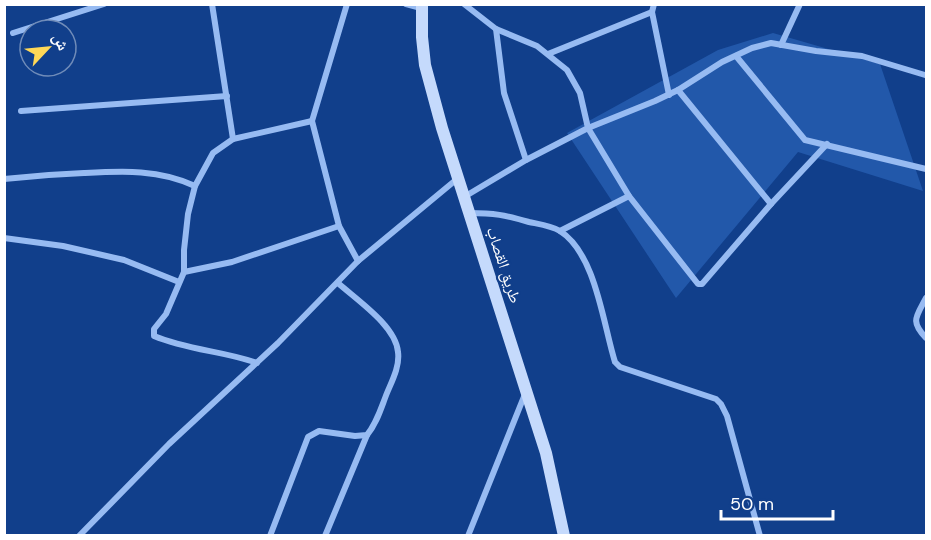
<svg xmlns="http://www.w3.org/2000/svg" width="931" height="540" font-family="'DM Sans','Noto Naskh Arabic',sans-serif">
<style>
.green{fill:#2258aa}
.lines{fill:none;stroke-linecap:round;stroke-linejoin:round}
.minor{stroke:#97bbf2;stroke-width:6}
.secondary{stroke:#c5dafc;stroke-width:12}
.labels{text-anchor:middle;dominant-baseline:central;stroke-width:4.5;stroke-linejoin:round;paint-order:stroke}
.street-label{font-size:16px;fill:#fff;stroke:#113f8b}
</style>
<rect width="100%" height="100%" fill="#113f8b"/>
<polygon class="green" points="773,33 880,64 923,191 798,152 676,298 567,133 718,50"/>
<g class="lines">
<g class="minor">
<polyline points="212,4 233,139"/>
<polyline points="347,4 312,121 339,226 358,261"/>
<polyline points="406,4 421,8"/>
<polyline points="654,4 652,12 669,95"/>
<polyline points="496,29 504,93 526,160"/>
<polyline points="13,33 104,4"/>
<polyline points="781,45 800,4"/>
<polyline points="548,54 652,12"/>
<polyline points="736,56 805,140 926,169"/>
<polyline points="678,90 771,204 827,144"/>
<polyline points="21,111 227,96"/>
<path d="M 4,179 C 31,176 58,174 84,173 C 123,171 159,169 195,186"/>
<polyline points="464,197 526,160 588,128 580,93 567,70 537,46 496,29 464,4"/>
<polyline points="771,204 702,284 698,284 629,196 588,128 655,101 678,90 722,62 752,48 771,43 816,51 862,56 925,75"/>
<path d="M 469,213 C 494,213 505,215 529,222 C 538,224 552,226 560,231 C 596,254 603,324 615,362 L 620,367 L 716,399 L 721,404 L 727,416 L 760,536"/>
<polyline points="560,231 629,196"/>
<polyline points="4,238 63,246 124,260 179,282"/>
<polyline points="184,272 232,262 339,226"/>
<path d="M 926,298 C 916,317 910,321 926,338"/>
<path d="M 257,363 C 223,351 187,350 154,336 L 154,329 L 166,314 L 184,272 L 184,250 L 188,214 L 195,186 L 213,153 L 233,139 L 312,121"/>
<polyline points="79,536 169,444 278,343 358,261 457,179"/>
<path d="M 270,536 L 308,437 L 319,431 L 355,436 L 367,435 C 377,423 381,408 387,393 C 392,381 400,366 398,352 C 396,326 357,300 338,283"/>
<polyline points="325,536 367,435"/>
<polyline points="468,536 525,394"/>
</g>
<polyline class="secondary" points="422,4 422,37 425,65 442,128 546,453 564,536"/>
</g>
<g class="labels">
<g class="street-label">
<text transform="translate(504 265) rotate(72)">طريق القصاب</text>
</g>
</g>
<rect width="931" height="540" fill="none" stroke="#ffffff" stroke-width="12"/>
<g transform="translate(48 48) rotate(64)"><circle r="28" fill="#113f8b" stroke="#708cb9" stroke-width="1.5"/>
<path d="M0-4.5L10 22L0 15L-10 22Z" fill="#ffd857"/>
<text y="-9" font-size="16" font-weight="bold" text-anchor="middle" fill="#ffffff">ش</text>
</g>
<path d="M721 510v9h112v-9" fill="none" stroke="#ffffff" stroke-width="3"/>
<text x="730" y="510" font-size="18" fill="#ffffff" stroke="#113f8b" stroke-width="4.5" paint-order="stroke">50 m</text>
</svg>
